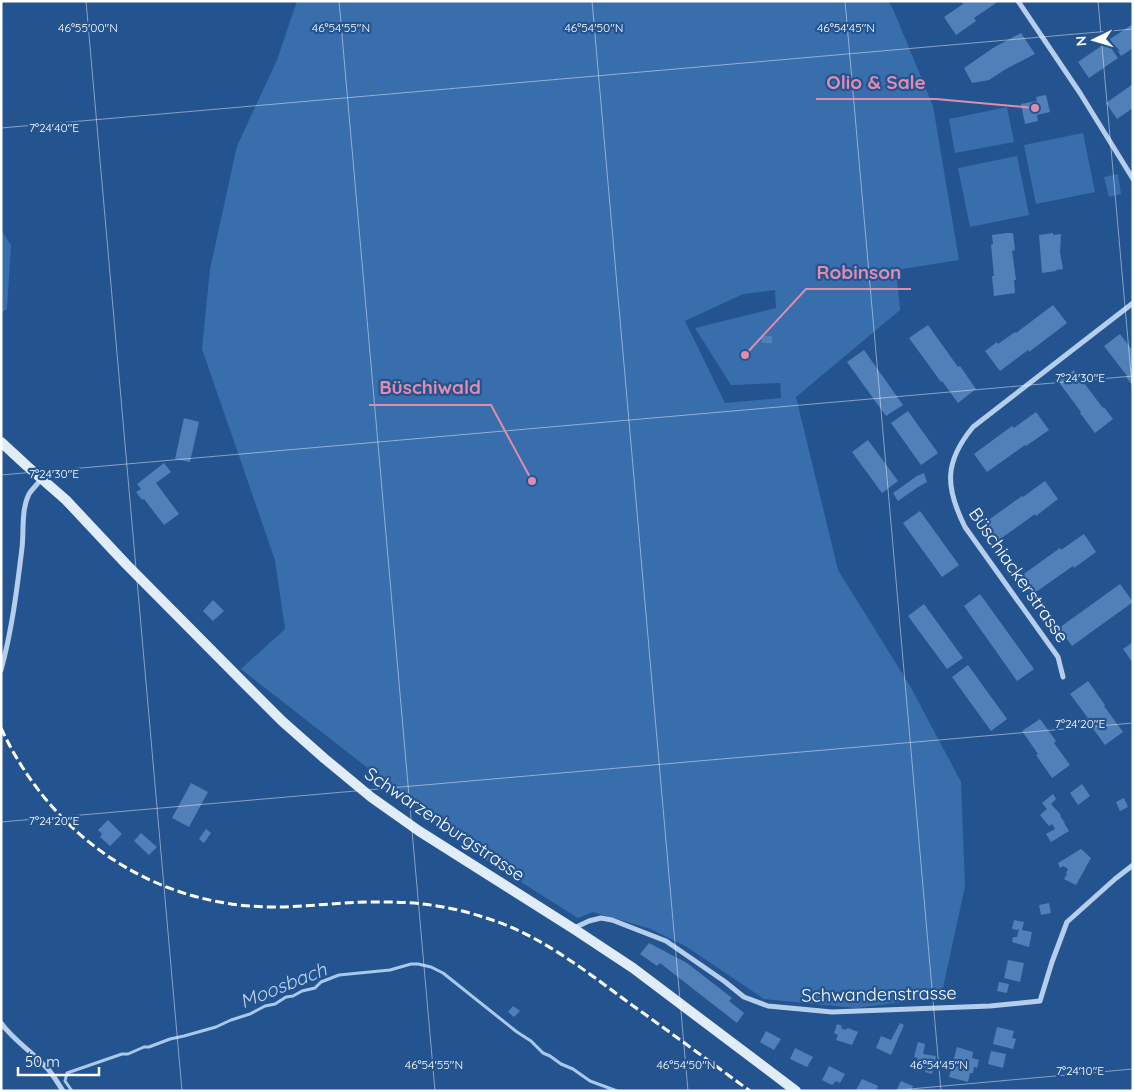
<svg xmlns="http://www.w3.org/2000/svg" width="1134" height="1092" font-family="Quicksand,sans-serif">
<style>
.green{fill:#386eac;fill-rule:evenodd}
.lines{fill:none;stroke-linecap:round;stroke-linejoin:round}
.stream{stroke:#a9c9ec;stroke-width:3}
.building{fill:#5180b8}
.minor{stroke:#b5ceec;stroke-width:5}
.secondary{stroke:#e1ecf9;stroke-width:10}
.rail{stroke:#fff;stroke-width:3;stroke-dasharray:9 4;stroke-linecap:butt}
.ticks{fill:none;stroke:#fff;stroke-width:1;stroke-opacity:0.45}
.labels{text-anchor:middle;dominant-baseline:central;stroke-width:4.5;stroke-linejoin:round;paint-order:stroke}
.street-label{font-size:18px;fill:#fff;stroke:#245490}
.water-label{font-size:19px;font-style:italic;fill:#c1d8f3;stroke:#245490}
.ticks-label{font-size:12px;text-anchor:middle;fill:#fff;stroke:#245490;stroke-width:4.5;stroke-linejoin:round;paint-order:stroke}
.leader{fill:none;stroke:#e08cad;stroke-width:2}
.callout-dot{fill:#e08cad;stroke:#245490;stroke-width:2}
.callout-label{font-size:19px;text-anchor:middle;font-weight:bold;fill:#e08cad;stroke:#245490;stroke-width:4.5;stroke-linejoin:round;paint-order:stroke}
</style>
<rect width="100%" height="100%" fill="#245490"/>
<g class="green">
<path d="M 297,1 L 888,1 L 893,9 L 933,106 L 959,260 L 896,270 L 900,310 L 796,397 L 838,570 L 910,686 L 961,782 L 965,886 L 941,997 L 856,1008 L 764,999 L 687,947 L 651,929 L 593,912 L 578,918 L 483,858 L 241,669 L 285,629 L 275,560 L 202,349 L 210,269 L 237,146 L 277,60 ZM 775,290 L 776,308 L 695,328 L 731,385 L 780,383 L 781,398 L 725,403 L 685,321 L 743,294 Z"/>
<polygon points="1007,107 1014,142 955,153 949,119"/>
<polygon points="1083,133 1095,192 1036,204 1024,145"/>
<polygon points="1017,156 1029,215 970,227 958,168"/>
<polygon points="1118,174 1121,194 1109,197 1104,177"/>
<polygon points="1,230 11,245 7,309 1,313"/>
</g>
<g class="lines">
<polyline class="stream" points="72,1091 65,1081 67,1073 122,1054 128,1054 144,1047 149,1047 170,1039 184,1036 216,1027 231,1020 250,1014 265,1006 275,1004 286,997 293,996 302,991 315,988 321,982 339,975 390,970 411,964 418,964 431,967 443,973 517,1032 531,1041 543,1053 550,1056 561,1064 573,1069 590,1081 617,1091"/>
</g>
<g class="building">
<polygon points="962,1 999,1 974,18 976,21 956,35 944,17 963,4"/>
<polygon points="1133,24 1133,48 1121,56 1110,39"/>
<polygon points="1021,33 1035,54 1006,69 989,80 972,83 964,68 993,48"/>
<polygon points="1107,42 1118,58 1089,78 1078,62"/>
<polygon points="1133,84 1133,108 1117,119 1106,103"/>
<polygon points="1046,95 1050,112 1037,115 1038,121 1025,124 1021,104 1037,101 1036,97"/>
<polygon points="1007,233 1013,233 1015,250 1012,251 1016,280 1014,280 1015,293 994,296 992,276 994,276 991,245 993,244 992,235"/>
<polygon points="1053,233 1053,235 1061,234 1060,252 1063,269 1056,270 1056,271 1042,273 1039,235"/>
<polygon points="1053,305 1067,323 1029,352 1028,350 1000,371 985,351 997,342 998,344 1015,332 1016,333"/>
<polygon points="928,325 958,367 960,366 976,389 958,403 942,381 941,382 909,338"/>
<polygon points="1120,334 1133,351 1133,386 1126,377 1127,376 1104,346"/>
<rect x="762" y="336" width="10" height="7"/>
<polygon points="864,350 903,405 886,416 847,362"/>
<polygon points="1074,370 1103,408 1104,407 1113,419 1095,433 1080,413 1081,412 1058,381"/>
<polygon points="908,411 938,453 921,465 891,423"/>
<polygon points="1036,412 1049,430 1026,446 1025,445 987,472 974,454 1012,426 1014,428"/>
<polygon points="184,418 199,422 190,462 175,459"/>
<polygon points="868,440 898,481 882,493 852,452"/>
<polygon points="164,463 171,472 156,483 179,514 164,525 144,499 142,500 136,492 141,489 137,484"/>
<polygon points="924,473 927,482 918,487 898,501 893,493 917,476"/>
<polygon points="1045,481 1058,499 1036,516 1035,514 996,542 983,524 1022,496 1023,497"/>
<polygon points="920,511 959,565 942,577 903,523"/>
<polygon points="1084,534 1096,552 1074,568 1073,566 1033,594 1021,576 1060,548 1061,550"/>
<polygon points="1120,584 1133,602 1072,646 1059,628"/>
<polygon points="980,594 1034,669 1017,681 964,606"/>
<polygon points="213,600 224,611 213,621 203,611"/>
<polygon points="924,604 963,658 947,669 908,616"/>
<polygon points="1133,642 1133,663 1123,649"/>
<polygon points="968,665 1007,719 991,731 952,677"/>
<polygon points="1088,681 1105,705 1104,706 1123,732 1105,745 1086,719 1088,718 1070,694"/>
<polygon points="1040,719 1056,741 1054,743 1070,765 1052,778 1036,755 1038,754 1022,731"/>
<polygon points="191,783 208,792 189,827 172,818"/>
<polygon points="1082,784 1090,796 1078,805 1070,793"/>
<polygon points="1053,794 1056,799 1051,804 1061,815 1060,816 1065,823 1064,823 1069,831 1051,842 1046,834 1055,829 1052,824 1049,826 1040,815 1047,809 1042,803"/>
<polygon points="1124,798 1128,807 1120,811 1116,802"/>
<polygon points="108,820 122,834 110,846 100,837 102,834 98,830"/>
<polygon points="206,829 211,833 204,843 199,839"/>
<polygon points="141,833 157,847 149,855 134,841"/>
<polygon points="1081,849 1091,858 1076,885 1064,879 1067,874 1066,873 1068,869 1063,866 1060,868 1058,863"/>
<polygon points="1049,903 1051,913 1041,915 1039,905"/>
<polygon points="1014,920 1024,922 1022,930 1032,932 1029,947 1012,942 1013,937 1017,937 1019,929 1017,930 1012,929"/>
<polygon points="649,943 687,963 732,998 729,1001 744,1013 737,1023 660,963 657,966 640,954"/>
<polygon points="1008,960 1024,963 1020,982 1004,978"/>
<polygon points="999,982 1009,984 1007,993 997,991"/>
<polygon points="513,1006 520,1011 514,1017 508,1012"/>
<polygon points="900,1023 904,1025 891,1055 876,1048 881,1036 891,1040"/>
<polygon points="837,1024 842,1026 841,1028 845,1030 848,1028 858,1032 852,1045 836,1040 838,1035 834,1033"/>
<polygon points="997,1027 1014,1031 1012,1038 1016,1039 1013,1049 993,1044"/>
<polygon points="766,1031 781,1039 774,1050 760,1042"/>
<polygon points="918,1042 925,1044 923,1054 936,1056 932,1074 925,1072 926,1068 920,1067 921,1061 917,1060 918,1058 914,1057"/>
<polygon points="957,1047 973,1052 972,1058 979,1060 977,1068 974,1067 973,1073 970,1073 968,1082 949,1077"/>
<polygon points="795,1048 813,1057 807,1067 790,1059"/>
<polygon points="991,1051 1006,1054 1003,1068 988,1064"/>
<polygon points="829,1066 845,1074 840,1083 836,1081 832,1085 822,1080"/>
<polygon points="862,1079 878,1086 876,1091 856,1090"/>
<polygon points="901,1081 913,1086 911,1091 896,1091"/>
</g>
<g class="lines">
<g class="minor">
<polyline points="1018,1 1080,93 1133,179"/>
<path d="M 1,670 C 12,630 17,589 22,548 C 24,531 21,510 29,494 C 32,489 38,484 41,479"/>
<path d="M 1063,677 L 1058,657 L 965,527 C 945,487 944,462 973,427 L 1133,303"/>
<polyline points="574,928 589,921 601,918 612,920 666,941 724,981 744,997 768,1006 832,1012 990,1006 1040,1001 1052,962 1067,922 1115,879 1133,865"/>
<path d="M 1,1023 C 13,1040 30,1050 44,1065 C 52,1072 57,1082 63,1091"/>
</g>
<polyline class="secondary" points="1,442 27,466 66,500 126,564 243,682 282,721 325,759 371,797 419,831 574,929 633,968 796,1091"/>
<path class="rail" d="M 1,728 C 51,836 152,906 272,907 C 310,907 348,901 386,902 C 420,902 454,907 486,918 C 538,934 582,968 625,1000 C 667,1030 709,1061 750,1091"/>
</g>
<path class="ticks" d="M 86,1 L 182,1091M 339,1 L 435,1091M 592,1 L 688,1091M 845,1 L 941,1091M 1098,1 L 1133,397M 1,128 L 1133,29M 1,475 L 1133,376M 1,822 L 1133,723M 888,1091 L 1133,1069"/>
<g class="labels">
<g class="street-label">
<text transform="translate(1019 575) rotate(55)">Büschiackerstrasse</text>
<text transform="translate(445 824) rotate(34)">Schwarzenburgstrasse</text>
<text transform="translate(879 994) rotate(-1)">Schwandenstrasse</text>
</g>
<g class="water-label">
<text transform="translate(283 985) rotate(-22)">Moosbach</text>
</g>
</g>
<g class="ticks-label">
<text x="88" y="32">46°55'00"N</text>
<text x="341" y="32">46°54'55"N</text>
<text x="594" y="32">46°54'50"N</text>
<text x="846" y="32">46°54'45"N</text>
<text x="54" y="132">7°24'40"E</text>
<text x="1080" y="382">7°24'30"E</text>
<text x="54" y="478">7°24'30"E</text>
<text x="1080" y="728">7°24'20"E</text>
<text x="54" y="825">7°24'20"E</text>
<text x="434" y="1069">46°54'55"N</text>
<text x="686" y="1069">46°54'50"N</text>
<text x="939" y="1069">46°54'45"N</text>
<text x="1080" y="1075">7°24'10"E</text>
</g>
<path class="leader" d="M1035 108L936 99H816M745 355L806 289H911M532 481L491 405H369"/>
<g class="callout-dot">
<circle cx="1035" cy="108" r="5"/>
<circle cx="745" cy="355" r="5"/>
<circle cx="532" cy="481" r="5"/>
</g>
<g class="callout-label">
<text x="876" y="89">Olio &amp; Sale</text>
<text x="859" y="279">Robinson</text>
<text x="430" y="394">Büschiwald</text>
</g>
<rect width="1134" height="1092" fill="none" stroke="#ffffff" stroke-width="5"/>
<g transform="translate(1094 40) rotate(265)" stroke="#245490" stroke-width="4" paint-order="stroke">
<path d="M0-4L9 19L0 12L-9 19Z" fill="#ffffff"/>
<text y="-8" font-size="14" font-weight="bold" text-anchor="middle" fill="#ffffff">N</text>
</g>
<path d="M18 1067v8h81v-8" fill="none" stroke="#ffffff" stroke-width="2.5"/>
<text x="25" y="1067" font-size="15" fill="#ffffff" stroke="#245490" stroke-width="4" paint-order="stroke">50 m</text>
</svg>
